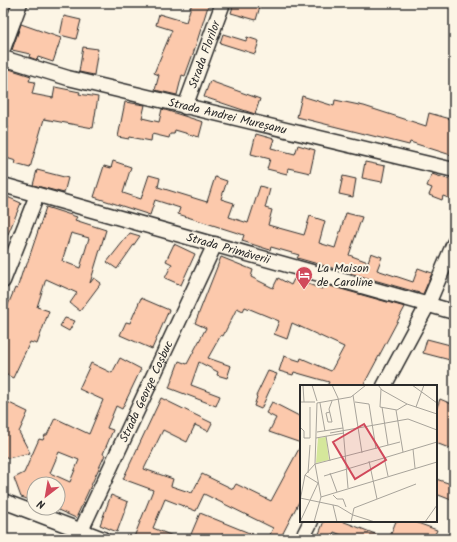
<svg xmlns="http://www.w3.org/2000/svg" width="457" height="542" font-family="Kalam,sans-serif">
<style>
.building{fill:#fcc9ac;stroke:#2b2b2b;fill-rule:evenodd}
.lines{fill:none;stroke-linecap:round;stroke-linejoin:round}
.minor-casing{stroke:#2b2b2b;stroke-width:17}
.minor{stroke:#fcf5e5;stroke-width:14}
.labels{text-anchor:middle;dominant-baseline:central;stroke-width:4;stroke-linejoin:round;paint-order:stroke}
.street-label{font-size:12px;fill:#2b2b2b;stroke:#fcf5e5}
.poi-label{font-size:12px;fill:#2b2b2b;stroke:#fcf5e5;text-anchor:start}
.inset-road{fill:none;stroke:#a8a49b;stroke-width:1}
.view{fill:#d1495b;fill-opacity:0.15;stroke:#d1495b;stroke-width:2}
.inset-edge{fill:none;stroke:#2b2b2b;stroke-width:2}
</style>
<rect width="100%" height="100%" fill="#fcf5e5"/>
<filter id="ink" filterUnits="userSpaceOnUse"><feTurbulence type="fractalNoise" baseFrequency=".025" numOctaves="2"/><feDisplacementMap in="SourceGraphic" scale="8" xChannelSelector="R" yChannelSelector="G"/><feConvolveMatrix kernelMatrix="1 2 1 2 8 2 1 2 1" color-interpolation-filters="sRGB"/></filter>
<g filter="url(#ink)">
<g class="building">
<polygon points="192,3 209,3 194,51 185,76 182,75 177,95 155,90 159,75 154,73 172,30 156,25 159,14 186,22"/>
<polygon points="234,3 261,3 256,20 231,13"/>
<polygon points="64,16 81,20 76,39 60,35"/>
<polygon points="21,24 61,38 53,62 38,57 37,60 29,57 30,54 12,50"/>
<polygon points="223,34 246,41 247,37 259,41 255,54 220,43"/>
<polygon points="83,47 98,49 94,75 79,72"/>
<polygon points="3,67 31,76 29,81 35,82 32,94 53,98 55,87 80,92 79,94 98,97 93,128 44,119 30,168 15,164 16,161 3,157 3,143 8,127 3,127"/>
<polygon points="210,81 260,99 255,114 204,97"/>
<polygon points="302,96 334,106 335,100 364,106 426,126 429,113 454,120 454,156 410,142 409,145 297,117"/>
<polygon points="125,102 145,105 142,118 159,122 162,109 203,122 199,137 175,130 174,134 170,134 169,138 152,134 151,141 130,137 129,139 118,137"/>
<polygon points="256,134 274,139 271,148 295,154 298,145 315,150 310,173 288,168 287,174 267,169 270,159 251,154"/>
<polygon points="113,161 131,167 123,193 141,199 149,175 160,178 158,187 207,202 215,177 227,181 221,199 234,203 229,217 248,223 260,186 270,189 265,208 272,210 268,225 304,235 310,216 325,221 319,243 335,248 346,213 362,217 349,255 368,262 371,253 382,257 377,270 413,282 418,268 432,273 423,294 297,258 299,255 271,247 270,250 242,241 244,235 178,214 180,208 155,200 150,215 94,197 104,166 111,168"/>
<polygon points="365,162 385,166 382,182 362,178"/>
<polygon points="37,170 68,178 64,193 33,185"/>
<polygon points="432,174 454,181 454,200 443,196 442,200 429,195 432,188 427,186"/>
<polygon points="343,176 356,179 353,197 339,194"/>
<polygon points="3,195 21,203 3,246"/>
<path d="M 46,207 L 77,217 L 75,220 L 106,230 L 90,283 L 94,278 L 101,283 L 80,311 L 70,303 L 77,293 L 46,279 L 37,307 L 49,311 L 37,344 L 30,342 L 13,378 L 3,373 L 3,317 L 15,288 L 17,289 L 24,267 L 26,267 ZM 71,233 L 89,238 L 80,268 L 62,261 Z"/>
<polygon points="130,233 140,236 117,269 107,262"/>
<polygon points="174,244 195,254 181,285 165,278 172,264 166,261"/>
<polygon points="221,257 253,270 251,277 273,288 278,278 291,285 294,279 322,289 323,284 405,307 363,386 327,386 329,382 294,372 293,375 279,371 284,356 300,361 301,358 331,371 344,347 292,323 287,339 274,334 279,321 245,307 243,311 237,308 223,336 221,335 208,358 231,366 227,378 217,375 218,372 199,362 191,385 220,396 216,406 169,388 179,361 187,364 206,328 195,323"/>
<polygon points="141,298 169,310 152,349 120,335 126,322 130,323"/>
<polygon points="65,318 75,321 69,331 60,326"/>
<polygon points="427,339 454,346 450,360 423,353"/>
<path d="M 120,358 L 141,369 L 122,409 L 116,406 L 107,428 L 113,430 L 103,454 L 105,455 L 76,518 L 58,510 L 58,484 L 34,484 L 34,501 L 21,497 L 14,478 L 24,473 L 39,439 L 43,440 L 45,435 L 47,435 L 55,418 L 89,434 L 103,400 L 79,389 L 91,363 L 112,373 ZM 59,452 L 79,460 L 70,482 L 50,473 Z"/>
<polygon points="268,371 277,374 261,409 254,406 257,397 256,396"/>
<polygon points="161,398 212,423 208,431 195,425 187,442 163,430 144,469 173,479 171,486 192,493 202,474 233,489 236,484 271,501 301,445 301,498 280,539 268,539 273,528 204,494 196,511 165,499 153,528 180,539 139,539 134,537 153,490 123,479"/>
<polygon points="440,399 454,405 454,450 436,443 436,410"/>
<polygon points="3,400 28,412 19,432 30,453 8,458 3,455"/>
<polygon points="272,402 301,417 301,443 269,432 276,418 266,413"/>
<polygon points="436,479 454,485 454,501 436,494"/>
<polygon points="111,495 128,502 117,532 100,525"/>
<polygon points="200,513 264,539 234,539 222,534 220,539 189,539"/>
<polygon points="324,521 342,521 388,539 351,539 334,532 331,539 317,539"/>
<polygon points="396,521 412,521 437,530 433,539 389,539"/>
</g>
<g class="lines">
<g class="minor-casing">
<g id="minor">
<polyline points="3,49 20,3"/>
<path id="s1" d="M 3,58 L 68,78 L 454,170"/>
<path id="s2" d="M 185,107 L 223,3"/>
<path id="s3" d="M 3,185 L 454,312"/>
<polyline points="3,281 37,195"/>
<polyline points="384,386 428,304 454,243"/>
<polyline points="3,501 103,539"/>
<path id="s4" d="M 77,539 L 215,244"/>
<polyline points="302,539 311,521"/>
</g>
</g>
<use href="#minor" class="minor"/>
</g>
</g>
<defs>
<g id="hotel-pin" transform="scale(0.9)"><path d="M0 17L-7.5 6A9.5 9.5 0 1 1 7.5 6Z" fill="#d1495b" stroke="#fcf5e5"/><path d="M-6-4.5h1.5V1H6V5H4.5V3h-9V5H-6ZM-4 0a1.8 1.8 0 1 1 3.6 0ZM.5 0V-2.5h3Q6-2.5 6 0Z" fill="#fff"/></g>
</defs>
<g fill-rule="evenodd">
<use href="#hotel-pin" x="304" y="275"/>
</g>
<g class="labels">
<g class="street-label">
<text stroke="none"><textPath href="#s2" startOffset="56">Strada Florilor</textPath></text>
<text stroke="none"><textPath href="#s1" startOffset="232">Strada Andrei Mureșanu</textPath></text>
<text stroke="none"><textPath href="#s3" startOffset="234">Strada Primăverii</textPath></text>
<text stroke="none"><textPath href="#s4" startOffset="163">Strada George Coșbuc</textPath></text>
</g>
<g class="poi-label">
<text x="317" y="268">La Maison<tspan x="317" dy="14">de Caroline</tspan></text>
</g>
</g>
<g transform="translate(300 385)">
<rect width="137" height="137" fill="#fcf5e5"/>
<path d="M 26,52 L 29,75 L 16,78 L 18,53 Z" fill="#d5e79b"/>
<path class="inset-road" d="M 3,0 L 4,17M 12,0 L 17,16M 32,0 L 38,13 L 43,43 L 48,103M 78,0 L 82,5 L 107,19 L 137,29M 112,0 L 137,18M 81,4 L 80,22 L 97,25 L 107,19M 53,10 L 62,68M 0,17 L 15,17M 55,17 L 69,19 L 76,64M 17,18 L 51,12 L 66,0M 20,18 L 25,46M 82,22 L 88,60M 116,22 L 124,0M 96,25 L 103,67M 30,27 L 26,28 L 28,37 L 32,37 L 29,24 L 32,16M 0,42 L 4,46 L 4,53 L 10,53 L 10,22M 17,47 L 43,43M 30,48 L 108,34 L 137,45M 26,51 L 30,76M 16,53 L 44,48M 113,64 L 115,83M 84,72 L 88,91M 69,76 L 77,114M 8,88 L 10,60M 30,88 L 37,107M 5,90 L 15,79 L 100,57M 24,91 L 137,57M 33,110 L 37,114 L 43,114 L 46,122M 21,112 L 137,77M 0,113 L 38,121 L 53,130 L 75,137M 0,116 L 5,90M 33,120 L 37,137M 0,137 L 18,98 L 5,90M 14,137 L 21,112 L 15,79 L 17,18M 51,137 L 54,123 L 116,99M 125,137 L 137,120"/>
<path class="view" d="M 64,39 L 86,75 L 55,94 L 33,57 Z"/>
<rect width="137" height="137" class="inset-edge"/>
</g>
<rect width="457" height="542" fill="none" stroke="#fcf5e5" stroke-width="16"/>
<rect x="8" y="8" width="441" height="526" fill="none" stroke="#2b2b2b" stroke-width="1.5" filter="url(#ink)"/>
<g transform="translate(46 496) rotate(211)"><circle r="19" fill="#fcf5e5" stroke="#a8a49b"/>
<path d="M0-3L7 15L0 10L-7 15Z" fill="#d1495b"/>
<text y="-6" font-size="11" font-weight="bold" text-anchor="middle" fill="#2b2b2b">N</text>
</g>
</svg>
